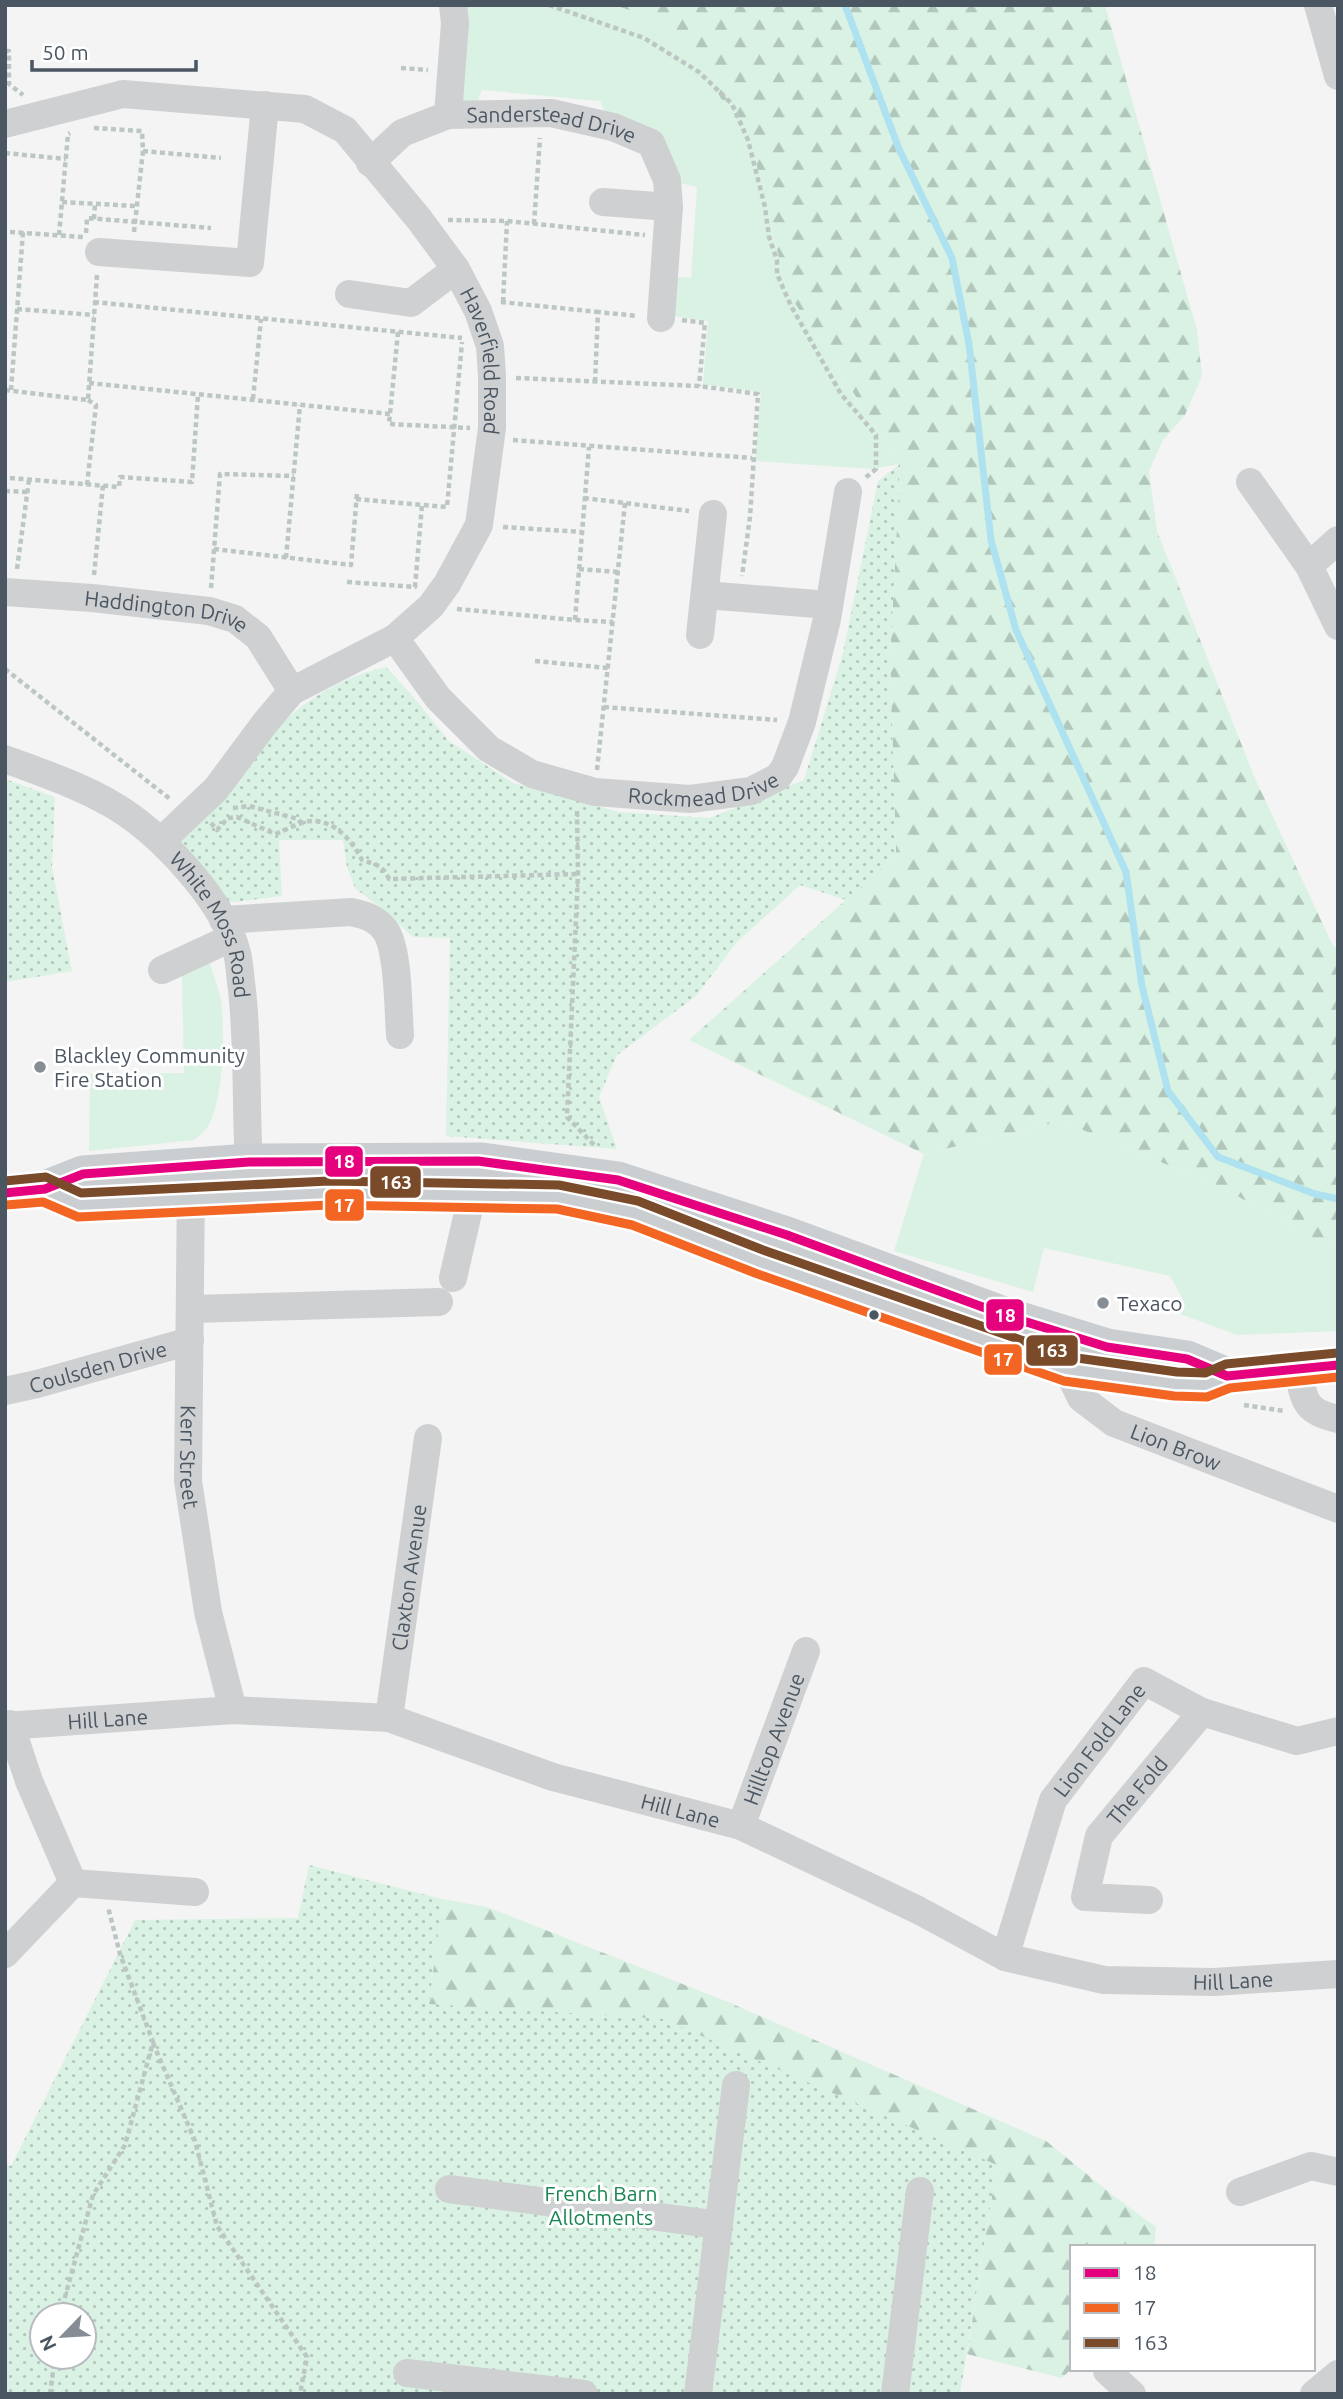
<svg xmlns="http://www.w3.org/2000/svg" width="1343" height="2399" font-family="Ubuntu,sans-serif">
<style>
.grass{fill:#d9f2e3}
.forest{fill:url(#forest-firs)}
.park{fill:url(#park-dots);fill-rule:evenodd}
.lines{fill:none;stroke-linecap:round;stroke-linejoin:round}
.stream{stroke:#aee2f0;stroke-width:7}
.path{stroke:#bcc7c4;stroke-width:4.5;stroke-dasharray:5 3.5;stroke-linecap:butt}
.minor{stroke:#ced0d2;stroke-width:28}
.major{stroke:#caced1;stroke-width:37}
.bus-1-casing{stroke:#fff;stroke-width:14}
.bus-2-casing{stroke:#fff;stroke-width:14}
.bus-3-casing{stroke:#fff;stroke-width:14}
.bus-1{stroke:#e5007d;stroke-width:9}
.bus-2{stroke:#f26522;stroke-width:9}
.bus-3{stroke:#7a4b2a;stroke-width:9}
.poi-dot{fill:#868d94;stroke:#fff;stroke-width:2.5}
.bus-dot{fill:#4a5661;stroke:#fff;stroke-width:2.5}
.labels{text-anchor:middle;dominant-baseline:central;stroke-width:6;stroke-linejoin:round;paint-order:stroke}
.street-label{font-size:21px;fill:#4a5661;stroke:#fff}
.poi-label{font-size:21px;fill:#4a5661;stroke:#fff;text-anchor:start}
.park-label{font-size:21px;fill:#17864f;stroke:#fff}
.line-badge{stroke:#fff;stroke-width:2.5}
.badge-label{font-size:19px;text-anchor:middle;font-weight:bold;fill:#fff}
</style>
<defs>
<pattern id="forest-firs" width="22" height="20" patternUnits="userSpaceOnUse" patternTransform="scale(1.75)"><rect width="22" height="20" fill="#d9f2e3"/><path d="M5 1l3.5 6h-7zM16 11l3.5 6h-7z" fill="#b2c7bb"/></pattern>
<pattern id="park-dots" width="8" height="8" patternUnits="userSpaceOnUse" patternTransform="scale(1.75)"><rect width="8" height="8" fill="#d9f2e3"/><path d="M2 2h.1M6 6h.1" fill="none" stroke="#b2c7bb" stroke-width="1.8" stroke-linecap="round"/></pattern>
</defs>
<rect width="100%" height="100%" fill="#f4f4f4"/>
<g class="grass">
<polygon points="459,5 613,5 633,11 687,40 754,154 787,291 900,464 872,469 755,461 761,392 703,384 708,321 666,315 669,276 691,278 697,187 680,183 606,114 600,101 482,90 478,100 472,104 460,101"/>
<path d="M 210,963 C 213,975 219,988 221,1000 C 225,1030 224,1098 209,1124 C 206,1131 200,1135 194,1140 L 89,1151 L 90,1074 L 184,1073 L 182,978 L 173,974 Z"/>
<polygon points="1061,1121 1219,1186 1312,1237 1338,1245 1338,1331 1237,1335 1178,1313 1183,1299 1170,1276 1044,1248 1033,1292 894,1251 924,1154"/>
</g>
<g class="forest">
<polygon points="613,5 1105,5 1197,330 1202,376 1185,415 1163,440 1149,471 1157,531 1254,776 1332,944 1338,950 1338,1245 1312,1237 1219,1186 1061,1121 924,1154 689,1040 896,855 890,659 900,464 787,291 754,154 687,41 633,11"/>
<polygon points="442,1899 487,1907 728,2002 1046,2141 1110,2193 1156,2227 1154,2247 1072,2247 1072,2368 1062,2378 967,2354 997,2165 429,2004"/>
</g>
<g class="park">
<path d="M 900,464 L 890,659 L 896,855 L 846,900 L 800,885 L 737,942 L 696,996 L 617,1055 L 599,1097 L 617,1149 L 446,1136 L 450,938 L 413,937 L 386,912 L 355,888 L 347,867 L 343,840 L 279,840 L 282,896 L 217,904 L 171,839 C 231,774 295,686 386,667 L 411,694 L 449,741 L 513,783 L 619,812 L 710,818 L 804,780 L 843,653 L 878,481 Z"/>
<polygon points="5,779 55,797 52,867 72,971 5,982"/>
<path d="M 309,1865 L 442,1899 L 429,2004 L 663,2019 L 997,2165 L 960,2394 L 5,2394 L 5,2165 L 11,2166 L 135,1920 L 298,1918 ZM 42,2315 L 84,2315 L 84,2357 L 42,2357 Z"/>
</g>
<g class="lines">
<polyline class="stream" points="845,5 899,149 952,258 969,344 991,540 1016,630 1126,872 1142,986 1168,1091 1218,1157 1315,1194 1338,1199"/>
<g class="path">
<polyline points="549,5 644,38 699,72 732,104 748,140 765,207 769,237 777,260 777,274 791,306 841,394 876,435 876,469 865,478"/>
<polyline points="5,51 9,51 9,84 23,95"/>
<polyline points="401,68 428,70"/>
<polyline points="94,128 142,131 143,151 134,232"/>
<polyline points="143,151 221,158"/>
<polyline points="5,153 66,159"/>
<polyline points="62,202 136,206"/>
<polyline points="94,219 95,204"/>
<polyline points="448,220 507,221 645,235"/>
<polyline points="534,224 540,138"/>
<polyline points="10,232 83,237"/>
<polyline points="86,233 87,218 211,228"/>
<polyline points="59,235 68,134 70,133"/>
<polyline points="94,302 462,338"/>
<polyline points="501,302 598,312"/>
<polyline points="503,302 507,221"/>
<polyline points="17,309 94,315"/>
<polyline points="682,320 705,323 699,386"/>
<polyline points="398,332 389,424 470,428"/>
<polyline points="516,378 699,386 758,394 750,517 742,576"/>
<polyline points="595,382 598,312 638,316"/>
<polyline points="89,383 390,414"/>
<polyline points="5,390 88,400 97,275"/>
<polyline points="11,390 23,232"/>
<polyline points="253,399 261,319"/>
<polyline points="513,440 752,458"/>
<polyline points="10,478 119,487 120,477 192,482 198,394"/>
<polyline points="87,485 96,405 88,400"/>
<polyline points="5,491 28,492"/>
<polyline points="584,498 689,511"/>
<polyline points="356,499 447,507 462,342"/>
<polyline points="503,527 582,532"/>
<polyline points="214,549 351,565 357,493"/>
<polyline points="286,558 300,405"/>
<polyline points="17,569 29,480"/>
<polyline points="579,569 618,572"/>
<polyline points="94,575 103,485"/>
<polyline points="347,582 415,587 422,505"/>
<polyline points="211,588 220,474 294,476"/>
<polyline points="457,609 575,620 613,622"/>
<polyline points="575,620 589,447"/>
<polyline points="535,661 608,668"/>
<polyline points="5,669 170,799"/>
<polyline points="604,707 777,720"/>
<polyline points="597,770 625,503"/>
<polyline points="233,808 249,806 298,819 301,823"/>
<polyline points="577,811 578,874 567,1117 596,1147"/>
<path d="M 211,823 L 217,830 L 228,818 L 237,817 L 275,834 C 284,831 292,826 301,823 C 329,814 350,837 362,860 C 376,865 382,864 389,879 L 578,874"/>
<polyline points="1244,1405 1284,1411"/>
<polyline points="153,2043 195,2141 217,2226 307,2357 300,2394"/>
<polyline points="62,2315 65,2297 93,2195 125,2145 153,2042 120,1954 108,1907"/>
<polyline points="50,2394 55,2357"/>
</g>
<g class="minor">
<polyline points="1318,5 1338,76"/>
<polyline points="448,115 455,23 453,5"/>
<path id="s1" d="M 5,124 L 123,94 L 305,109 L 345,130 L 419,219 L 456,269 L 478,311 L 490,346 L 492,376 L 492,428 L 479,525 L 447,584 L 431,606 L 395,638 L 292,691 L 265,723 L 216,789 L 161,841"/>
<path id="s2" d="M 370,163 L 402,133 L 448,115 L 551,113 L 613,127 L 651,143 L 667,180 L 669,207 L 661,318"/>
<polyline points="603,202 669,207"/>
<polyline points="99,252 250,263 265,105"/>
<polyline points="349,294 411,303 456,269"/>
<polyline points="1250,482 1309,566"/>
<polyline points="1338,540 1309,566 1338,626"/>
<path id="s3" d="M 5,592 L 92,598 L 209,611 L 235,619 L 258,637 L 292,691"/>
<polyline points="705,595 829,605"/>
<polyline points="700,635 713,514"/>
<path id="s4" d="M 395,638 L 438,698 L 489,749 L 532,774 L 595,792 L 690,799 L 751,791 L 778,777 L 785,767 L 802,722 L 827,619 L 848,492"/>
<path id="s5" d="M 5,759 C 42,773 79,785 113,805 C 159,832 224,900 237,953 C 240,965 240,978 242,990 C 249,1054 245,1118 250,1182"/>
<path d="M 223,920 L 351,912 C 365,915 376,918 385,930 C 399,948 398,1011 400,1035"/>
<polyline points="162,970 231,938"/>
<path id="s6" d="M 191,1182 L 188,1481 L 208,1612 L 233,1710"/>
<polyline points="453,1278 476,1178"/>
<polyline points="191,1309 439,1302"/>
<path id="s7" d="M 1066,1353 L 1067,1369 L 1081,1398 L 1114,1423 L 1338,1509"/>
<path d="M 1298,1369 C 1304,1400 1304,1412 1338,1419"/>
<path id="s8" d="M 5,1391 L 37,1384 L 190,1341"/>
<path id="s9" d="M 389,1718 L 428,1438"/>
<path id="s10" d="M 5,1726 L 233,1710 L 389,1718 L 553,1777 L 741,1826 L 918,1910 L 1005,1957 L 1104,1980 L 1214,1982 L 1338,1974"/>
<path id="s11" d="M 741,1826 L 806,1651"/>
<polyline points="73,1883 195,1892"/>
<path id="s12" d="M 1149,1900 L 1085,1897 L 1099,1836 L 1202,1712"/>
<polyline points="5,1954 73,1883 29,1781 10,1724"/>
<path id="s13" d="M 1005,1957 L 1053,1800 L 1144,1681 L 1202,1712 L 1297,1741 L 1338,1731"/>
<polyline points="449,2189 719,2225"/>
<polyline points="1240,2192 1311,2166 1338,2172"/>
<polyline points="1107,2371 1132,2394"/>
<polyline points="407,2373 584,2394"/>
<polyline points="698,2394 736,2085"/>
<polyline points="895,2394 920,2191"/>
<polyline points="1314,2394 1338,2374"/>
</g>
<g class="major">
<polyline points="45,1189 79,1205 330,1193 558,1197 635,1213 759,1261 1067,1369 1176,1384 1207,1385 1227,1376 1338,1365"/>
<polyline points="5,1193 45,1189 83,1174 249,1162 482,1161 618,1180 787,1235 1007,1316 1107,1347 1187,1359 1227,1376"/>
</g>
<g class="bus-1-casing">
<polyline id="bus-1" points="5,1193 45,1189 83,1174 249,1162 478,1161 618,1180 787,1235 1007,1316 1107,1347 1187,1359 1227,1376 1338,1365"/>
</g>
<g class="bus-2-casing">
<polyline id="bus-2" points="6,1205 43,1202 78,1217 330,1205 557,1209 632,1225 755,1273 1064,1381 1174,1396 1207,1397 1230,1388 1338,1377"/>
</g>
<g class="bus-3-casing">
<polyline id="bus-3" points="5,1181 46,1177 81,1193 329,1181 559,1185 638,1201 763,1250 1070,1357 1177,1372 1205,1373 1226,1364 1337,1353"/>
</g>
<use href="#bus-1" class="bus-1"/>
<use href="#bus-2" class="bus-2"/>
<use href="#bus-3" class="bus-3"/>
</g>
<g class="poi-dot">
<circle cx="40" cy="1067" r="7"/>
<circle cx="1103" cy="1303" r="7"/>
</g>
<circle class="bus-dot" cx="874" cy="1315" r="6"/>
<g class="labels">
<g class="street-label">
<text stroke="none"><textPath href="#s2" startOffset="198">Sanderstead Drive</textPath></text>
<text stroke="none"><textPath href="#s1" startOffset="625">Haverfield Road</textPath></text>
<text stroke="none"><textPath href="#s3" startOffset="163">Haddington Drive</textPath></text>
<text stroke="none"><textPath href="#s4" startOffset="371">Rockmead Drive</textPath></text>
<text stroke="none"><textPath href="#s5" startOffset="278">White Moss Road</textPath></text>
<text stroke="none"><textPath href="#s8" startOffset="96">Coulsden Drive</textPath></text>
<text stroke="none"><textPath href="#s7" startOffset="156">Lion Brow</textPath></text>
<text stroke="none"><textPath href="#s6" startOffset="275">Kerr Street</textPath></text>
<text stroke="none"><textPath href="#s9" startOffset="142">Claxton Avenue</textPath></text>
<text stroke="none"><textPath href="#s10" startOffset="103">Hill Lane</textPath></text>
<text stroke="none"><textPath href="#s11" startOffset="93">Hilltop Avenue</textPath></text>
<text stroke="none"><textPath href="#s13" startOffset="240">Lion Fold Lane</textPath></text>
<text stroke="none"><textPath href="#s12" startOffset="186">The Fold</textPath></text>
<text stroke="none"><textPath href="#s10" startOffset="691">Hill Lane</textPath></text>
<text stroke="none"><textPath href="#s10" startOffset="1279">Hill Lane</textPath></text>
</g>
<g class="poi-label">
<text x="54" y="1055">Blackley Community<tspan x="54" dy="24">Fire Station</tspan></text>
<text x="1117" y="1303">Texaco</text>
</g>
<g class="park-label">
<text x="601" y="2193">French Barn<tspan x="601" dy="24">Allotments</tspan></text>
</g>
</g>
<g class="line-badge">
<rect x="324" y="1145" width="40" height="33" rx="7" fill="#e5007d"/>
<rect x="369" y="1165" width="53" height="34" rx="7" fill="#7a4b2a"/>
<rect x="324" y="1188" width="41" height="34" rx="7" fill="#f26522"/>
<rect x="985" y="1298" width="40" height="34" rx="7" fill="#e5007d"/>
<rect x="1025" y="1334" width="54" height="33" rx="7" fill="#7a4b2a"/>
<rect x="983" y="1343" width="40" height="33" rx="7" fill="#f26522"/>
</g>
<g class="badge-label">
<text x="344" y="1168">18</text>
<text x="396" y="1189">163</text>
<text x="344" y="1212">17</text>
<text x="1005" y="1322">18</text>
<text x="1052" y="1357">163</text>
<text x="1003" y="1366">17</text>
</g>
<rect width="1343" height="2399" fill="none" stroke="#4a5661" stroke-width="14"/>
<rect x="1070" y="2245" width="245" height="126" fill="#ffffff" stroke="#b7bbc0" stroke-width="2"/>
<rect x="1084" y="2268" width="35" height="10" fill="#e5007d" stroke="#b7bbc0" stroke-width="2"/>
<text x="1133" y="2280" font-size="21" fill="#4a5661">18</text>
<rect x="1084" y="2303" width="35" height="10" fill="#f26522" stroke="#b7bbc0" stroke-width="2"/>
<text x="1133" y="2315" font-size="21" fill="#4a5661">17</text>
<rect x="1084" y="2338" width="35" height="10" fill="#7a4b2a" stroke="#b7bbc0" stroke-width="2"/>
<text x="1133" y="2350" font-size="21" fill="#4a5661">163</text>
<g transform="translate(63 2336) rotate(245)"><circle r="33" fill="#ffffff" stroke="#b7bbc0" stroke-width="2"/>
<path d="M0-5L12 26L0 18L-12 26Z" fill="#868d94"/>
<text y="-10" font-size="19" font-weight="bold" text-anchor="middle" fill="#4a5661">N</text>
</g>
<path d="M32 60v10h164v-10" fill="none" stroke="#4a5661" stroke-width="3.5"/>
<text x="42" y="60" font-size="21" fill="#4a5661" stroke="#ffffff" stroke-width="5" paint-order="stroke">50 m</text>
</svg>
